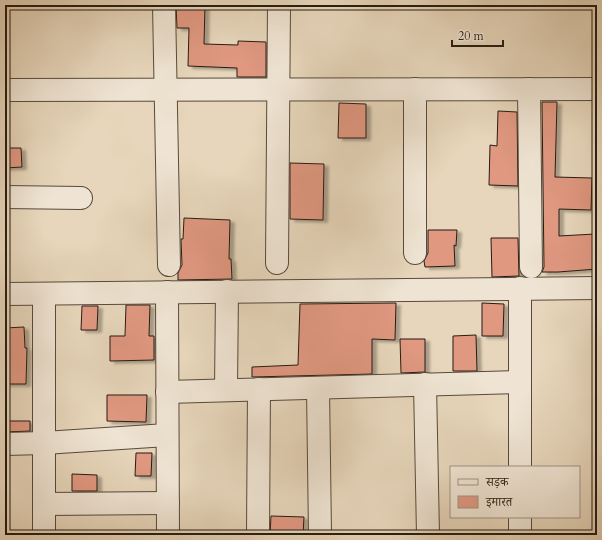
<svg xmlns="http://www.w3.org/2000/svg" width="602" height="540" font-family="Cardo,'Noto Serif Devanagari',serif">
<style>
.building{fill:#e09881;stroke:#271c11;filter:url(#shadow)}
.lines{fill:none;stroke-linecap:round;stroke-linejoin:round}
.minor-casing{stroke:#574a3c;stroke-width:24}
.minor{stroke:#efe4d3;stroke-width:22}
</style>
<defs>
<filter id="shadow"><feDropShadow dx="4.5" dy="2.5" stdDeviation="1" flood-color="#0004"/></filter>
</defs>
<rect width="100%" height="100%" fill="#e7d6bb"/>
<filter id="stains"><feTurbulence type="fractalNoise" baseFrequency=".005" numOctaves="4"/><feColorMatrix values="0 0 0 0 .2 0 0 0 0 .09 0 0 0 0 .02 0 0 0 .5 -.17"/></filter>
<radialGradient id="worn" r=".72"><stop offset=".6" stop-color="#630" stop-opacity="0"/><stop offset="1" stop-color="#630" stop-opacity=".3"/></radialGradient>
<g class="building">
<polygon points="176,5 205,5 204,44 238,45 238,41 266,42 266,77 237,77 237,68 188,66 189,28 177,28"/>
<polygon points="542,102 557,102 555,177 592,178 591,210 559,209 559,236 595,234 597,269 558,272 542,272 544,267"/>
<polygon points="339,103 366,104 366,138 338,138"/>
<polygon points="498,111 517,112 518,186 489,185 490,145 497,146"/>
<polygon points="5,148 21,148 22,167 5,168"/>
<polygon points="290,163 324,164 323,220 290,219"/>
<polygon points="184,218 230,220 229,259 231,259 232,279 178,280 178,273 182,265 181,239 183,239"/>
<polygon points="428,230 457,230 456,246 454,245 455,266 425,267 424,261 428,253"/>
<polygon points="491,238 518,238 519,276 492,277"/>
<polygon points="396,303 395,340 372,339 372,374 252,377 252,367 298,365 300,304"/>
<polygon points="482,303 504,304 503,336 482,336"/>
<polygon points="126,305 150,305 149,336 154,336 154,360 110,361 110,336 125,336"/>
<polygon points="82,306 98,306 97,330 81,330"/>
<polygon points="24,327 25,348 27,348 26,384 5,384 5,328"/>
<polygon points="476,335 477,371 453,371 453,336"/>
<polygon points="400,339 425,339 425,372 401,373"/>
<polygon points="107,395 147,395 146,422 107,421"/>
<polygon points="5,421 30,421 30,431 5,432"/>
<polygon points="136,453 152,453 151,476 135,476"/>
<polygon points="72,474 97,475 97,491 72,491"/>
<polygon points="271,516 304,517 303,535 270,535"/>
</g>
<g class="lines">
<g class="minor-casing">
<g id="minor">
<polyline points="164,5 169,265"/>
<polyline points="415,89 415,253"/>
<polyline points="529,89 531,267"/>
<polyline points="5,90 597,89"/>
<polyline points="5,197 81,198"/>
<polyline points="277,263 279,5"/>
<polyline points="520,288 520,467"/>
<polyline points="167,292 168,535"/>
<polyline points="5,294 597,288"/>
<polyline points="425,384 428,535"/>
<polyline points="318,388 320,535"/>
<polyline points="226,390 227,291"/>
<polyline points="167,392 520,382"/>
<polyline points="5,444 44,443 167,435"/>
<polyline points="44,504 168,503"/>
<polyline points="520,517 520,535"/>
<polyline points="44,535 44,294"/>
<polyline points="258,535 259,389"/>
</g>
</g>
<use href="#minor" class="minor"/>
</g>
<rect width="602" height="540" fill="none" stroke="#e7d6bb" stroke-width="20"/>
<rect x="6" y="6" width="590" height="528" fill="none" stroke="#271c11" stroke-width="2"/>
<rect x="10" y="10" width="582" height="520" fill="none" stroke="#271c11"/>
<rect x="450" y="466" width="130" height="52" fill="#efe4d3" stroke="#9f9485"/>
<rect x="458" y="479" width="20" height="6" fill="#efe4d3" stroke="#9f9485"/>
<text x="486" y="486" font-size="12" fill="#271c11">सड़क</text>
<rect x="458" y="496" width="20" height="12" fill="#e09881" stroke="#9f9485"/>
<text x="486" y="506" font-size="12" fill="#271c11">इमारत</text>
<path d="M452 40v6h51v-6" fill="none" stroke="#271c11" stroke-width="2"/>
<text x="458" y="40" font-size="12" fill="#271c11" stroke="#efe4d3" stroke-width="3" paint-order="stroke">20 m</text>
<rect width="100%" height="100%" filter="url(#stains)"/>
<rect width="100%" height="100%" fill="url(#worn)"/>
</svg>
